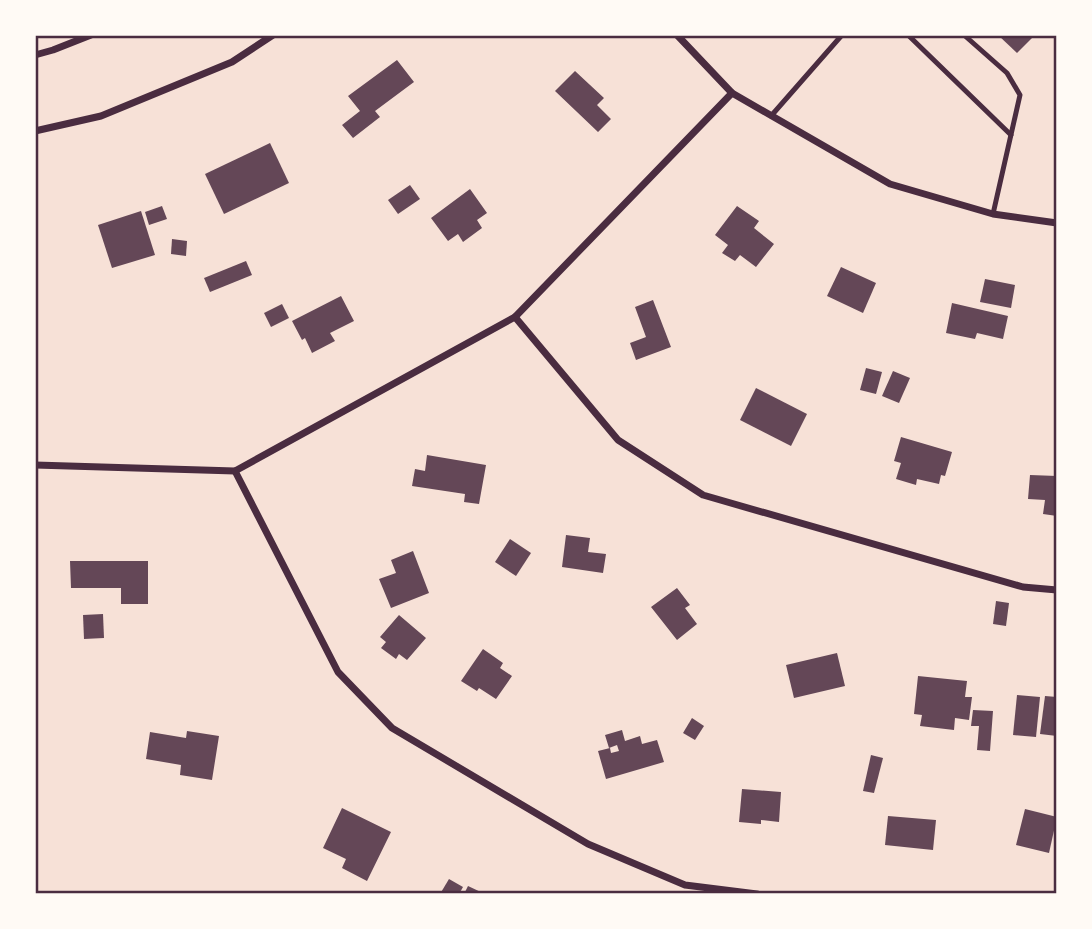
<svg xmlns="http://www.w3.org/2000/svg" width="1092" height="929" font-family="Spectral,serif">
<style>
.building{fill:#644757}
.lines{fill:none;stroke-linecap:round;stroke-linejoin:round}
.service{stroke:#4a2c40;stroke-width:5}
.minor{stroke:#4a2c40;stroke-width:7}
.neatline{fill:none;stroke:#4a2c40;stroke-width:2.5}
</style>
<rect width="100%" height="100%" fill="#f7e1d7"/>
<g class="building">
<polygon points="998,35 1035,35 1017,53"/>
<polygon points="397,60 414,82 375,111 380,117 353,138 342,125 360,111 348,96"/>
<polygon points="575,71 604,98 597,105 611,119 598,132 555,91"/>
<polygon points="270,143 289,183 224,214 205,174"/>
<polygon points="410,185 420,199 398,214 388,200"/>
<polygon points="470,189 487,213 477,220 482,228 463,242 458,234 448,241 431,218"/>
<polygon points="162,206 167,219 149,225 145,212"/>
<polygon points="737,206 759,221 754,228 774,244 756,267 740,255 735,261 722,253 728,245 715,235"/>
<polygon points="141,211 155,255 112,268 98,225"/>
<polygon points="172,239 187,241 186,256 171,254"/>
<polygon points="246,261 252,275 210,292 204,278"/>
<polygon points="841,267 876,283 863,313 827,296"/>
<polygon points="985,279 1015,285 1011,308 980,302"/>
<polygon points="341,296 354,321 330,333 335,341 312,353 305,338 302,340 292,321"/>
<polygon points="653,300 671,347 636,360 630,343 646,337 635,307"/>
<polygon points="952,303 1008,316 1003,339 977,333 975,339 946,333"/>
<polygon points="282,304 289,318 271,327 264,313"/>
<polygon points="866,368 882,372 876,394 860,390"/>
<polygon points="893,371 910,378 899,403 882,396"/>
<polygon points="756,388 807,414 791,446 740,420"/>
<polygon points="901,437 952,452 945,476 941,475 939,484 917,479 916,485 896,479 901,463 894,461"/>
<polygon points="427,455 486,465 479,504 464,502 465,494 412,486 415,469 425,471"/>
<polygon points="1030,475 1057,476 1057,516 1043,514 1045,500 1028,499"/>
<polygon points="566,535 590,538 588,552 606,554 603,573 562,567"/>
<polygon points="510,539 531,553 516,576 495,562"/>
<polygon points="413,551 429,593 391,608 379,579 396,573 391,560"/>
<polygon points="70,561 148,561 148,604 121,604 121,588 71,588"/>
<polygon points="677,588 690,605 685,608 697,624 677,640 651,607"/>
<polygon points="996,601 1009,603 1006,626 993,624"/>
<polygon points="103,614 104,638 84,639 83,615"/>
<polygon points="399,615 426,638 407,660 399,654 396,659 381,648 386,642 380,637"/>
<polygon points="483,649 503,663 500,668 512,676 496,699 479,688 477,691 461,681"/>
<polygon points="837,653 845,686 794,698 786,665"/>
<polygon points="918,676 967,681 965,697 972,697 969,720 955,718 954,730 920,726 922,715 914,714"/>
<polygon points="1017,695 1040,697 1036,737 1013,735"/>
<polygon points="1045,696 1057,697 1057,736 1040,734"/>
<polygon points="973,710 993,711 990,751 977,750 979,726 971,726"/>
<polygon points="692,718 704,726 695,740 683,733"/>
<polygon points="622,730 625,741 640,736 642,744 657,740 664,762 606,779 598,751 610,748 611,753 619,751 617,745 609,748 605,735"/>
<polygon points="187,731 219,736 212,780 180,775 181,765 146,759 150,732 186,738"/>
<polygon points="871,755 883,758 874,793 863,791"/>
<polygon points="742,789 781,792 779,822 761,820 761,824 739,822"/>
<polygon points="342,808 391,832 367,881 342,868 346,859 323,848"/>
<polygon points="1025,809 1057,817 1049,853 1016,845"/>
<polygon points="888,816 936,820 933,850 885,845"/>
<polygon points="449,879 463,887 459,894 440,894"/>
<polygon points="468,886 485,894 464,894"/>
</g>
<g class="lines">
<g class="service">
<polyline points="908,35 1011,135"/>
<polyline points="964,35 1007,73 1020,95 993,214"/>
<polyline points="771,116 842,35"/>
</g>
<g class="minor">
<polyline points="677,35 732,93 890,184 993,214 1057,223"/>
<polyline points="35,55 53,50 91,35"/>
<polyline points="35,131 101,116 232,62 273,35"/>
<polyline points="515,317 618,440 703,495 1023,587 1057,590"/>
<polyline points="35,465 235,471 515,317 732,93"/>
<polyline points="235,471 338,672 392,728 588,844 685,885 757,894"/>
</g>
</g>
<rect width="1092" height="929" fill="none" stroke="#fffaf5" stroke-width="74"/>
<rect x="37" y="37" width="1018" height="855" class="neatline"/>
</svg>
